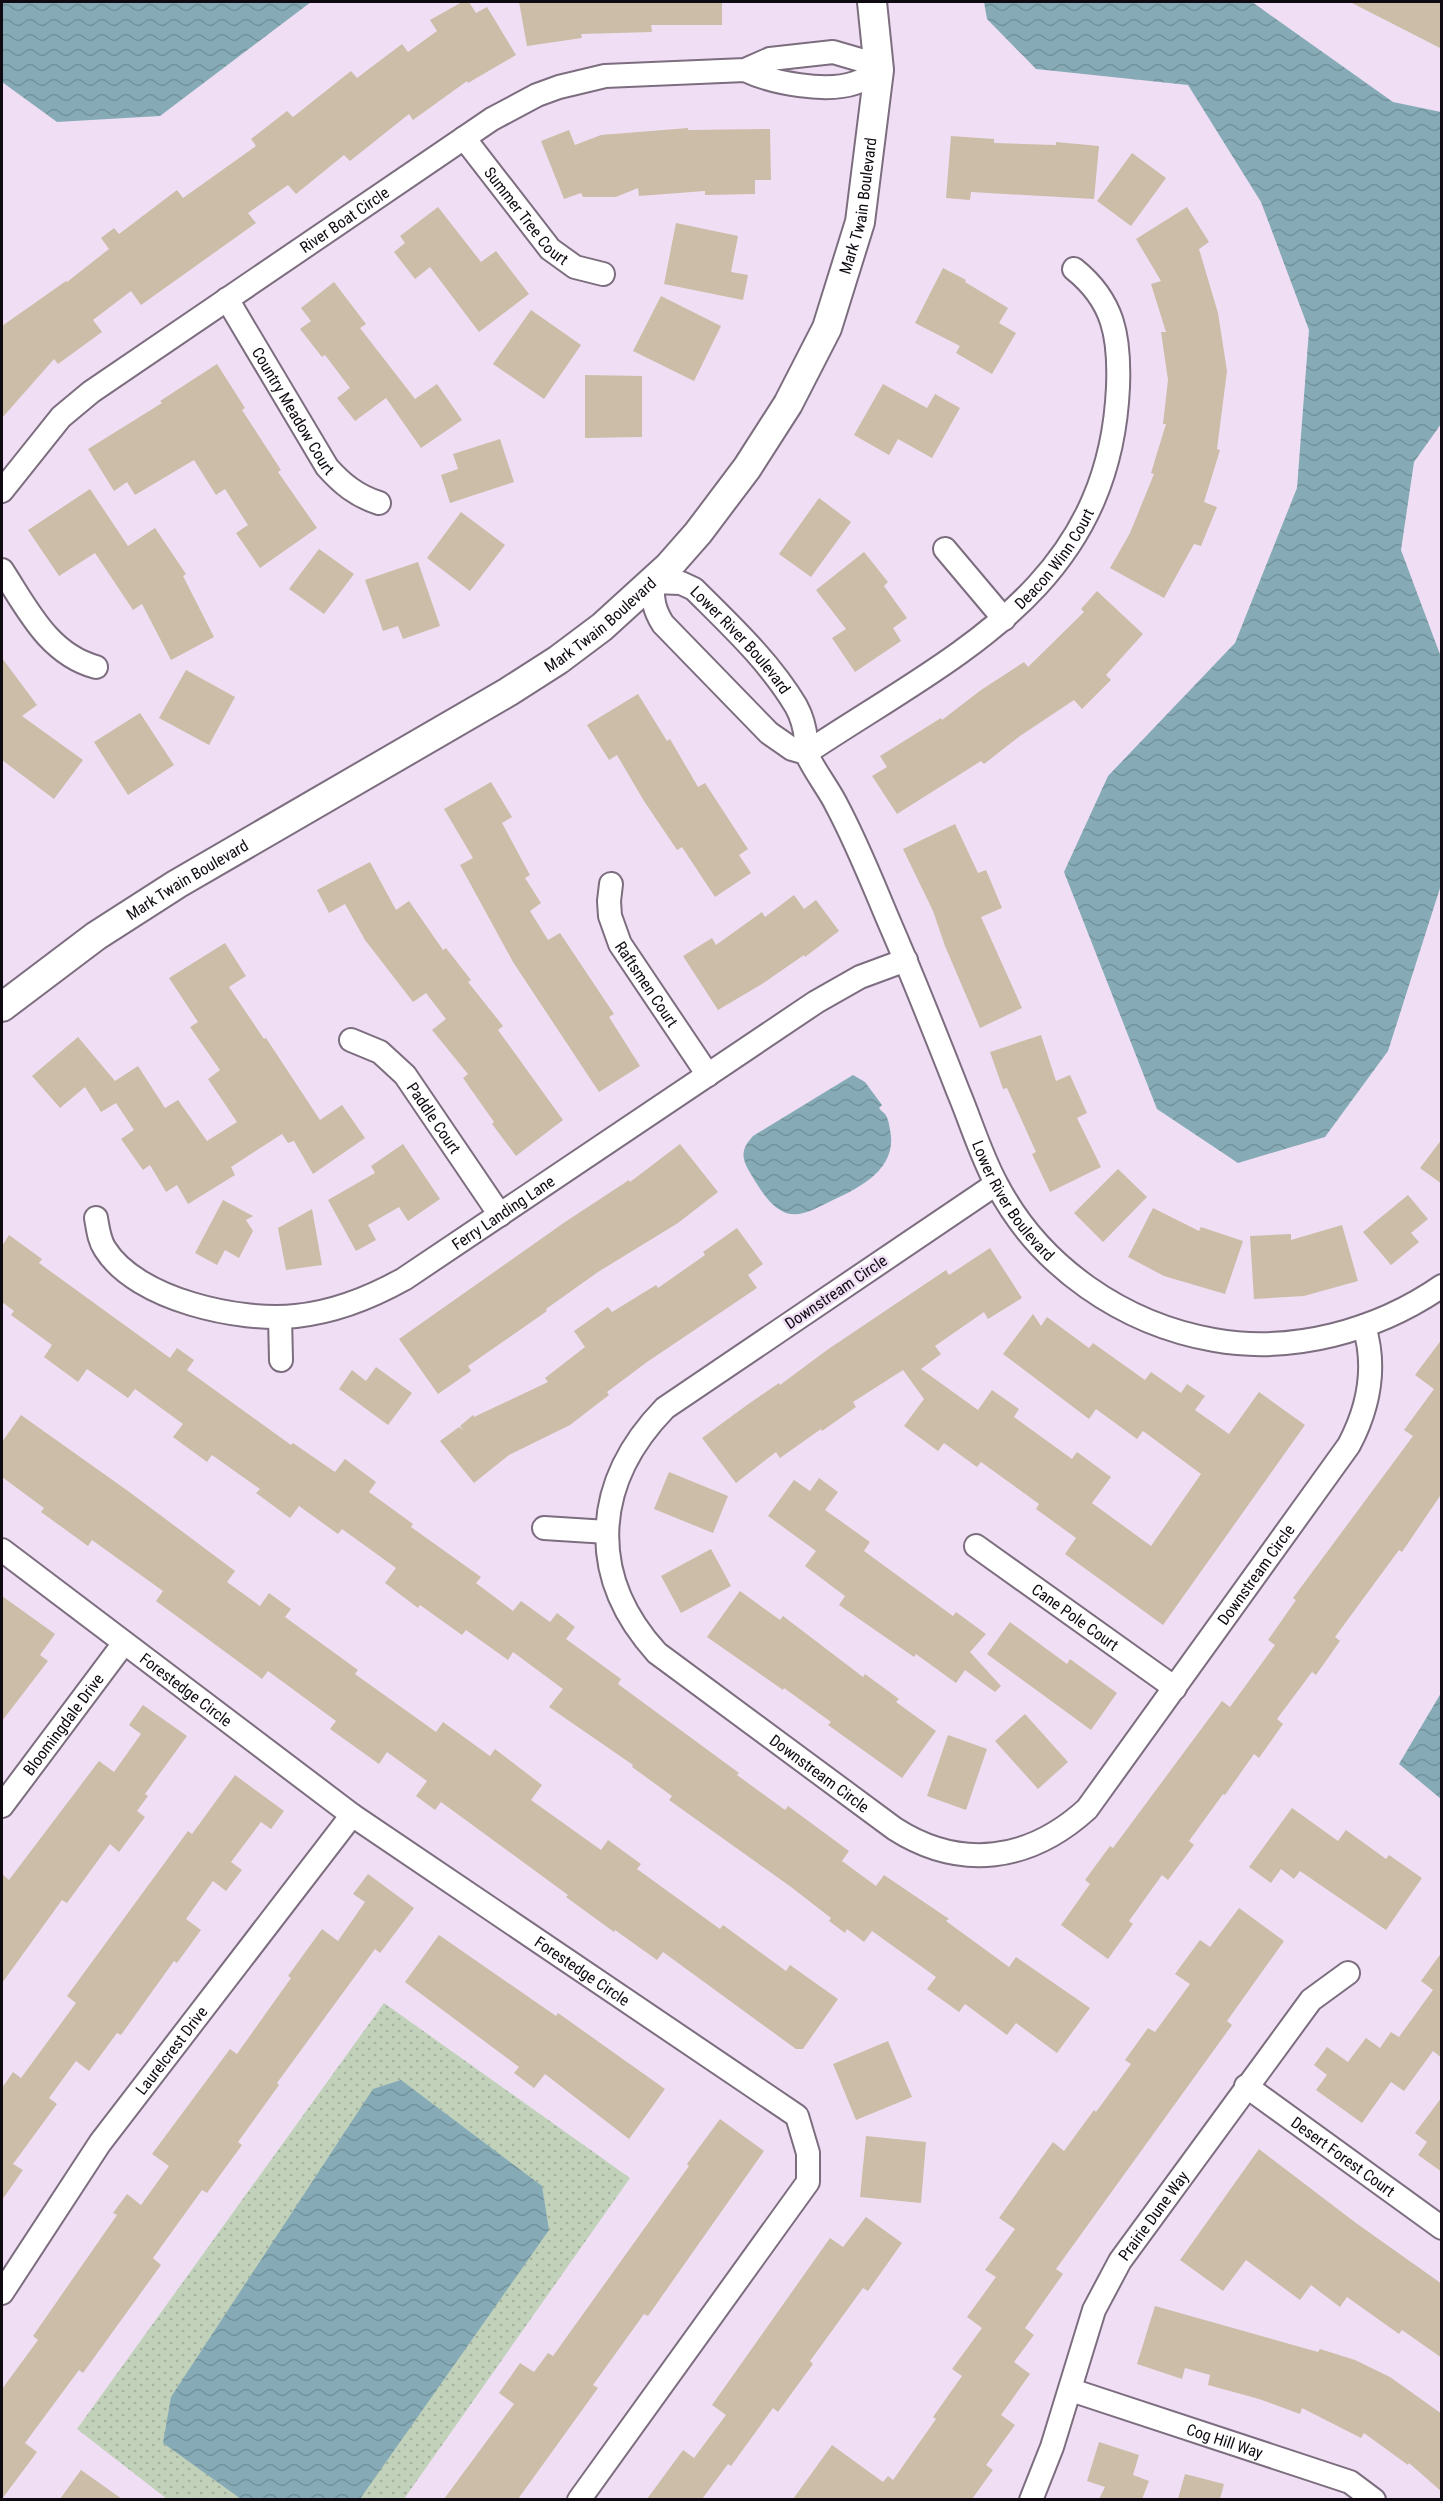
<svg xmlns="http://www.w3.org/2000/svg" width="1443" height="2501" font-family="'Roboto Condensed',sans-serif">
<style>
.park{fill:url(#park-dots)}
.water{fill:url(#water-waves)}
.building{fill:#cbbda7}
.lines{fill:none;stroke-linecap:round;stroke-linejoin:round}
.minor-casing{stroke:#7c6d7f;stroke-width:26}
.tertiary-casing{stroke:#7c6d7f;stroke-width:32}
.minor{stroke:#fff;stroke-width:22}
.tertiary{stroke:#fff;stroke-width:28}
.labels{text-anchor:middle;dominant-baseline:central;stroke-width:5;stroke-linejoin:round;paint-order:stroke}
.street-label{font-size:16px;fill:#0f0a11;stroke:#f0dff4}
</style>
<defs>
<pattern id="park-dots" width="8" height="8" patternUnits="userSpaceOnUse" patternTransform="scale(1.5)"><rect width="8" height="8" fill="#c1d1ba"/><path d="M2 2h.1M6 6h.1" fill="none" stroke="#a5b29f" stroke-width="1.8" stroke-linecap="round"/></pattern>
<pattern id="water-waves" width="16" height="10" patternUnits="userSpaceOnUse" patternTransform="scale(1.5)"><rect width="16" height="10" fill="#86abb7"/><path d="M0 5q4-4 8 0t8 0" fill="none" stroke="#72929c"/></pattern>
</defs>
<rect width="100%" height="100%" fill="#f0dff4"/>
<polygon class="park" points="384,2003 630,2178 404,2499 167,2499 77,2429"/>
<g class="water">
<polygon points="2,2 311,2 160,116 57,122 2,82"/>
<polygon points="984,2 1252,2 1393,102 1441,112 1441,424 1414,462 1401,550 1441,657 1441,885 1388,1051 1325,1137 1238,1163 1157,1109 1064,872 1108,776 1235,643 1297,488 1309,330 1261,202 1188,85 1036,69 987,19"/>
<path d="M 853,1075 L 865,1082 L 882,1105 L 879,1108 C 880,1110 883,1112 885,1114 C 889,1119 890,1130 891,1136 C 894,1172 857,1189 829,1202 C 816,1208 801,1218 786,1213 C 770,1207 760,1189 752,1176 C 742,1160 739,1151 753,1136 Z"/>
<polygon points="1441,1693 1441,1799 1399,1764"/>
<polygon points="401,2080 542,2186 549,2230 360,2499 241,2499 163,2443 171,2397 373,2089"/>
</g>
<g class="building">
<polygon points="462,2 469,2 476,13 487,7 516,55 468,83 467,81 413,120 409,114 350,161 344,155 296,194 288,185 248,213 256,223 141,305 131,291 93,320 102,332 58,364 54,359 2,418 2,326 66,281 67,282 109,249 101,238 114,228 119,234 177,190 183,198 256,146 251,139 287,111 293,117 351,71 357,78 402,44 408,52 437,31 430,20"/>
<polygon points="519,2 722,2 722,25 651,25 652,32 581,34 582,38 527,46"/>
<polygon points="1350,2 1442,2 1442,49"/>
<polygon points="688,128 688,130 770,129 771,180 755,180 755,194 705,195 705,191 639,196 638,188 616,197 583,197 581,193 564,199 541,141 569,130 575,145 601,135"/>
<polygon points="951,136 994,139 994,143 1056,145 1056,142 1099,146 1094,199 971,192 970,200 946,198"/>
<polygon points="1132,153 1166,178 1131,226 1097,201"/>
<polygon points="438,207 481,262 496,251 529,294 479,332 430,267 415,279 394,252 405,243 400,236"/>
<polygon points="1187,207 1209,242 1199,249 1218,313 1227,371 1217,449 1220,450 1204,502 1217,507 1201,546 1194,544 1164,598 1110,568 1130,533 1154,474 1151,473 1166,424 1163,424 1168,380 1161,332 1166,332 1151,284 1161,281 1136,239"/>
<polygon points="676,223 738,236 731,272 748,275 743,300 664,284"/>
<polygon points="943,268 966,280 965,282 1008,308 999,323 1016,333 992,374 956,353 960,346 915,323"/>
<polygon points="334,282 366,324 360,328 415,399 437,384 462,420 421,448 386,398 355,421 337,398 350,388 325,355 322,357 300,329 311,321 301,308"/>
<polygon points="661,296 721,326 694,381 633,351"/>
<polygon points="531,310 581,345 544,399 493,364"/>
<polygon points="217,364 245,408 242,410 281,470 278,472 317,528 260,568 236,533 248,525 225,489 216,495 194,460 135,495 127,482 114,491 88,449 162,403 160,401"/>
<polygon points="585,375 642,376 642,437 585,438"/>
<polygon points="883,384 927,408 935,394 960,408 932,458 898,439 889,455 854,435"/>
<polygon points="500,439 514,482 450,503 441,475 458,469 453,454"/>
<polygon points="90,489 128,546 155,528 186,574 183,576 214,637 171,660 142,604 133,610 95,553 59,576 28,530"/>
<polygon points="819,498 851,522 811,577 779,554"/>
<polygon points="461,512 505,545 470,591 427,558"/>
<polygon points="319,549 354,574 324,614 289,589"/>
<polygon points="864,552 888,582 884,586 907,618 893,628 901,641 855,672 832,638 846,629 816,590"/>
<polygon points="418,562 440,626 403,639 398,626 383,631 365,580"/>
<polygon points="1097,591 1143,634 1106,675 1111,680 1082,709 1074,700 1020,736 984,764 981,761 897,814 872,776 887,767 880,756 941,718 942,720 981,690 1024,662 1028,667 1084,612 1081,609"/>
<polygon points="2,658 37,705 22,716 83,760 54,799 2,760"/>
<polygon points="186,670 235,697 209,745 159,718"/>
<polygon points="638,694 667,741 670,739 698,787 705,783 748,849 739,855 751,873 715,897 682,847 677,850 644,801 617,755 609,760 587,725"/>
<polygon points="140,713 174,765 128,795 94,742"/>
<polygon points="491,782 512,817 502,823 530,875 525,878 541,903 530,911 548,940 560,933 614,1014 609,1017 640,1066 599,1092 513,962 460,865 473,858 444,809"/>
<polygon points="955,824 978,873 986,870 1002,908 981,917 1022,1008 980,1028 945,946 933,911 903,849"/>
<polygon points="370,862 396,910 409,901 443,950 446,948 471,980 468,982 503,1026 498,1030 563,1120 516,1156 492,1124 494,1122 463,1078 468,1074 432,1030 446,1019 426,993 413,1002 365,940 345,904 329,913 317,890"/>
<polygon points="794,895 804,909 816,900 839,931 805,957 804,955 762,984 718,1010 683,956 712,938 716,945 762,912 765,917"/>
<polygon points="225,943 246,976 229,987 264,1039 266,1038 320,1120 342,1105 365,1138 313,1174 294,1141 288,1143 282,1134 231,1167 235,1175 188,1204 177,1185 166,1192 150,1165 143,1170 121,1139 134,1130 116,1103 101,1112 85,1087 60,1108 32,1076 78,1037 115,1081 138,1066 165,1108 178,1100 207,1141 237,1122 208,1079 220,1070 190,1027 198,1022 169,978"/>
<polygon points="1041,1035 1056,1081 1070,1075 1087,1113 1077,1118 1101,1167 1050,1192 1032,1154 1036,1152 1007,1088 1003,1089 990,1052"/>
<polygon points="1442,1139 1442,1184 1420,1168"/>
<polygon points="403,1144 440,1199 408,1221 399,1207 368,1225 376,1240 356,1251 328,1200 375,1173 371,1166"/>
<polygon points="680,1144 718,1192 678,1223 598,1272 546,1309 547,1311 468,1366 471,1371 438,1394 399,1339 565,1222 629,1180 630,1182"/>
<polygon points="1118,1169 1147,1197 1103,1242 1074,1213"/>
<polygon points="1408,1195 1428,1219 1411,1233 1419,1242 1391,1265 1363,1232"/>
<polygon points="223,1200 253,1216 246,1220 253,1231 239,1258 225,1250 217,1265 195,1253"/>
<polygon points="1153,1208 1199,1231 1201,1227 1243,1241 1225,1294 1164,1276 1128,1257"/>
<polygon points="312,1209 322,1265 286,1270 278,1228"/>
<polygon points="1342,1225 1358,1281 1304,1296 1254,1299 1250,1236 1291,1234 1291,1240"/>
<polygon points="737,1228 763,1264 748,1275 757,1288 647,1362 607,1392 609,1395 570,1425 509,1455 474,1483 440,1441 459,1427 463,1430 460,1426 473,1415 474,1417 548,1382 545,1378 585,1347 574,1331 608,1307 612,1312 656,1285 658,1288 705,1255 703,1252"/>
<polygon points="9,1235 42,1259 39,1263 170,1358 177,1348 194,1360 187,1370 291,1445 293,1443 335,1472 345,1459 376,1482 369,1492 413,1524 411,1527 481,1577 476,1583 513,1611 521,1601 550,1622 557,1613 575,1627 566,1639 621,1679 618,1684 739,1773 737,1775 785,1810 788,1806 849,1851 842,1861 876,1886 884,1875 949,1919 946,1921 1009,1967 1016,1957 1090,2008 1057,2053 1016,2023 1007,2035 965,2004 959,2012 927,1989 936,1977 872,1931 864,1942 847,1929 845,1933 829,1921 831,1918 791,1887 669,1800 672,1796 632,1767 633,1765 549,1707 563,1689 513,1652 508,1660 466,1630 462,1635 420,1605 418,1608 385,1583 396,1568 342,1529 338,1534 299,1506 290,1518 256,1493 260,1489 212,1455 207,1462 173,1437 183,1424 135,1389 128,1398 87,1369 78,1382 44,1357 52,1345 11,1315 14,1311 2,1302 2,1246"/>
<polygon points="990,1248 1022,1298 988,1319 984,1312 935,1346 941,1354 921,1369 978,1410 992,1390 1019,1409 1014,1417 1072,1459 1077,1452 1111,1477 1092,1503 1151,1546 1201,1474 1143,1431 1137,1439 1096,1409 1089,1419 1003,1354 1033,1314 1041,1326 1047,1317 1089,1348 1093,1343 1145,1380 1151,1372 1181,1393 1187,1384 1205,1396 1195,1410 1229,1434 1259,1392 1305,1425 1163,1625 1065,1554 1076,1538 1036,1509 1039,1504 981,1462 977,1467 944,1443 938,1451 904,1426 924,1399 903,1370 853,1402 856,1407 822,1431 821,1429 780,1458 776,1452 736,1483 702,1438 747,1405 779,1383 780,1385 827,1350 946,1270 949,1275"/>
<polygon points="1442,1339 1442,1493 1402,1552 1399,1550 1335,1637 1340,1641 1316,1675 1312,1672 1277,1719 1283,1724 1259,1758 1254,1754 1225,1795 1223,1794 1189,1841 1194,1845 1168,1880 1162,1875 1129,1921 1133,1924 1108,1959 1061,1925 1090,1884 1085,1880 1110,1846 1113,1848 1222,1701 1230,1707 1275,1645 1268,1640 1296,1600 1293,1598 1413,1436 1404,1430 1434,1389 1415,1375"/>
<polygon points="376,1367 412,1393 388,1425 339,1389 352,1370 366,1381"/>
<polygon points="21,1415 128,1491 235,1571 227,1582 260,1606 269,1593 291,1609 285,1617 358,1670 355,1674 436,1732 443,1722 490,1756 495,1749 542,1785 531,1800 601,1850 608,1840 641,1864 637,1869 720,1929 723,1925 786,1971 790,1965 838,1999 803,2049 796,2049 663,1952 657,1960 615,1930 614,1932 566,1897 568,1895 441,1802 435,1810 416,1796 427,1781 387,1752 379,1764 330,1729 336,1721 268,1671 262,1679 156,1601 163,1591 92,1540 88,1546 41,1512 44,1508 2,1477 2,1442"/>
<polygon points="669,1472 728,1496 713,1533 654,1509"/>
<polygon points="819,1478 838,1492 825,1510 870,1542 864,1551 953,1616 956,1612 986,1634 970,1652 1001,1686 995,1692 965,1670 956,1683 916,1654 914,1657 839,1605 845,1596 805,1566 816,1551 768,1516 794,1480 810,1491"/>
<polygon points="711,1549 731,1586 681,1613 661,1576"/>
<polygon points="740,1591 780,1620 783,1616 863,1677 865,1674 899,1699 896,1702 936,1731 902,1778 828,1725 831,1722 784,1688 783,1690 707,1637"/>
<polygon points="2,1596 55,1634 40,1655 48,1661 2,1721"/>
<polygon points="1010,1622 1067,1664 1070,1659 1117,1693 1091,1730 987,1654"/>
<polygon points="143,1705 187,1736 145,1794 148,1796 137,1811 145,1817 119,1852 110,1844 67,1903 62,1900 2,1983 2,1874 9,1880 99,1761 114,1772 141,1734 129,1725"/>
<polygon points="1025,1714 1068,1762 1038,1789 995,1741"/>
<polygon points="948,1735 987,1749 966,1810 927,1796"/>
<polygon points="235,1775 284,1811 271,1829 261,1822 231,1862 242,1870 226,1891 213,1881 186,1919 201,1930 177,1963 174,1961 121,2035 117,2033 89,2071 76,2061 49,2098 57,2104 13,2164 23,2170 2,2200 2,2088 13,2072 21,2078 76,2003 67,1996 188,1831 192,1834"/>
<polygon points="1292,1808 1338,1841 1346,1830 1386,1859 1389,1855 1422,1878 1386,1930 1300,1871 1294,1879 1281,1869 1271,1883 1249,1867"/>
<polygon points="368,1874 414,1908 380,1953 375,1949 277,2083 279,2085 238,2142 242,2145 207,2193 202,2190 153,2258 161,2265 83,2373 79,2370 25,2443 37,2452 2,2499 2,2389 38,2340 33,2336 117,2215 113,2213 127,2194 141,2205 169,2166 152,2154 230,2049 237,2054 291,1978 288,1976 322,1929 338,1941 365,1902 353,1894"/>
<polygon points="1239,1908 1284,1941 1227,2021 1232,2025 1056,2269 1063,2274 1025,2328 1034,2335 1014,2362 1030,2374 1001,2415 1015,2425 986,2465 993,2470 972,2499 793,2499 832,2445 883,2482 888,2476 893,2480 936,2419 933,2417 962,2376 952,2369 982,2328 967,2317 996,2277 985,2270 1015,2229 999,2218 1053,2142 1064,2151 1094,2110 1096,2112 1131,2064 1125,2060 1148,2028 1155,2032 1190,1984 1175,1974 1200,1940 1210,1947"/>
<polygon points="439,1935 556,2016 558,2013 665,2089 629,2139 545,2074 534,2088 514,2073 519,2067 405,1982"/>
<polygon points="1442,1952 1442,2058 1433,2051 1404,2091 1391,2082 1362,2123 1316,2090 1327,2075 1314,2065 1327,2047 1348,2062 1366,2038 1380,2048 1391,2032 1399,2037 1433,1990 1421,1981"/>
<polygon points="888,2041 912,2097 856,2120 833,2064"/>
<polygon points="1442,2097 1442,2172 1418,2155 1427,2142 1415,2133"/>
<polygon points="720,2119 764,2151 648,2316 644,2314 593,2385 598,2388 562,2438 518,2499 444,2499 514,2404 499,2393 520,2363 534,2372 548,2353 553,2356 689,2166 687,2164"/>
<polygon points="866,2136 926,2142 921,2203 860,2197"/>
<polygon points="1259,2149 1356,2223 1442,2284 1442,2358 1402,2330 1399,2334 1347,2297 1340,2307 1311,2285 1300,2300 1246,2260 1223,2291 1180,2260"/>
<polygon points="866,2217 902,2243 868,2291 863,2288 810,2361 813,2364 778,2412 773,2408 731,2466 728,2464 702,2499 647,2499 683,2450 694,2458 726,2415 712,2405 830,2238 843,2247"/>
<polygon points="1155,2306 1318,2352 1320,2349 1355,2360 1390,2377 1442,2414 1442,2492 1409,2463 1408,2465 1364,2433 1361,2438 1302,2408 1300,2414 1259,2399 1208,2385 1210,2375 1185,2368 1182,2379 1137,2364"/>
<polygon points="1099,2442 1139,2455 1133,2475 1149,2481 1142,2499 1099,2499 1105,2487 1087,2481"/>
<polygon points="81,2470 122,2499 60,2499"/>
<polygon points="1185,2474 1224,2484 1220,2499 1178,2499"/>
</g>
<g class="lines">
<g class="minor-casing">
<g id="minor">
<path id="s1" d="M 464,138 L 550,249 L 575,267 L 603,274"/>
<path id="s2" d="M 227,299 L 327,467 C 342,484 357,496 379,503"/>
<path id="s3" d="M 2,491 L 61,417 L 91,392 L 492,119 L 537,95 L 559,87 L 605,76 L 745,70 L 770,59 L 833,52 L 864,61 L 879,70 C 871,75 864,80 855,83 C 826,93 772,83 745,70"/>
<polyline points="945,549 1004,619"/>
<path d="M 2,570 C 27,608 48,654 96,667"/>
<path id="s4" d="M 806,753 L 792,749 L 769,733 L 663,624 C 654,610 652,599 653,582 L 681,583 L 694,589 C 731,626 769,661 796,706 C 802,717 805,728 806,740 C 806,744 805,749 806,752 C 809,763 830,791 836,804 C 857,843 873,884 890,924 C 914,979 936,1035 958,1091 C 971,1122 981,1156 997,1185 C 1040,1267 1123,1324 1214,1340 C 1292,1354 1377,1331 1442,1286"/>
<path id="s5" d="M 806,753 C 953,655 1109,589 1118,387 C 1120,337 1114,301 1074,269"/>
<path id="s6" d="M 611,884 L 609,901 L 610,916 L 620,944 L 708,1075"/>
<path id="s7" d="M 351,1040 L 380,1052 L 405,1075 L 500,1215"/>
<path id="s8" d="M 996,1184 L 665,1408 C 593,1482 586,1575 657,1653 L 895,1829 C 961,1871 1030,1861 1087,1809 L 1349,1445 C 1369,1407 1377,1368 1364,1326"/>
<path id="s9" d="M 96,1218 C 98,1229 99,1240 105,1249 C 137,1300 240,1322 296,1316 C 335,1312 370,1298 404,1279 L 816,1002 L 860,977 L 906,960"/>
<polyline points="280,1317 281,1360"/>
<polyline points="544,1528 607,1532"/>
<path id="s10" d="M 976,1546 L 1175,1688"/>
<path id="s11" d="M 2,1550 L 352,1815 L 797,2116 L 808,2153 L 808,2182 L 579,2500"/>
<path id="s12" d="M 2,1806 L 124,1643"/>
<path id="s13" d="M 1246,2086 L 1442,2228"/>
<path id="s14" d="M 2,2293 L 100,2143 L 352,1815"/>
<path id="s15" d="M 1071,2390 L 1350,2482 L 1374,2500"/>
<path id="s16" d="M 1031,2500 L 1052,2447 L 1094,2310 L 1120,2261 L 1311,2000 L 1348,1973"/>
</g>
</g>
<g class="tertiary-casing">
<g id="tertiary">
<path id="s17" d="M 2,1007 L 96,936 L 177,884 L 508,692 L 558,660 L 602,627 L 669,566 L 698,533 L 747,468 L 788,404 L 827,328 L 860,222 L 879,70 L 872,2"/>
</g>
</g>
<use href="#minor" class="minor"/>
<use href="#tertiary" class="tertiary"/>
</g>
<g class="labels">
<g class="street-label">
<text stroke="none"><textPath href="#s17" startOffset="1215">Mark Twain Boulevard</textPath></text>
<text stroke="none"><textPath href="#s1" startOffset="100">Summer Tree Court</textPath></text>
<text stroke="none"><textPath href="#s3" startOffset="440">River Boat Circle</textPath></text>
<text stroke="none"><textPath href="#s2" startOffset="130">Country Meadow Court</textPath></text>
<text stroke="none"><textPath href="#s5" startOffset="318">Deacon Winn Court</textPath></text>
<text stroke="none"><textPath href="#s17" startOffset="711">Mark Twain Boulevard</textPath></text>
<text stroke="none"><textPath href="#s4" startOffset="350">Lower River Boulevard</textPath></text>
<text stroke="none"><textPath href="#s17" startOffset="225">Mark Twain Boulevard</textPath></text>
<text stroke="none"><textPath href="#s6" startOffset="110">Raftsmen Court</textPath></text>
<text stroke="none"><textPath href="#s7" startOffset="117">Paddle Court</textPath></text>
<text stroke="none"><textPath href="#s4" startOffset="980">Lower River Boulevard</textPath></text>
<text stroke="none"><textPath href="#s9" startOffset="477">Ferry Landing Lane</textPath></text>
<text transform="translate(836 1292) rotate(-34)">Downstream Circle</text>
<text stroke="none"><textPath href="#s8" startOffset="1468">Downstream Circle</textPath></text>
<text stroke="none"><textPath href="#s10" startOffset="122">Cane Pole Court</textPath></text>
<text stroke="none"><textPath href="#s11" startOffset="231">Forestedge Circle</textPath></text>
<text stroke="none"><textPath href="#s12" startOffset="102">Bloomingdale Drive</textPath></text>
<text stroke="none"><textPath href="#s8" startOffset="876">Downstream Circle</textPath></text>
<text stroke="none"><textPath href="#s11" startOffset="717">Forestedge Circle</textPath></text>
<text stroke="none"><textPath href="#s14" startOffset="296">Laurelcrest Drive</textPath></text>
<text stroke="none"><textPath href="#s13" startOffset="120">Desert Forest Court</textPath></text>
<text stroke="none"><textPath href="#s16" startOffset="312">Prairie Dune Way</textPath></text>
<text stroke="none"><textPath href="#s15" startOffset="162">Cog Hill Way</textPath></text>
</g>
</g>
<rect width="1443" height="2501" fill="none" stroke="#0f0a11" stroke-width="6"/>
</svg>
